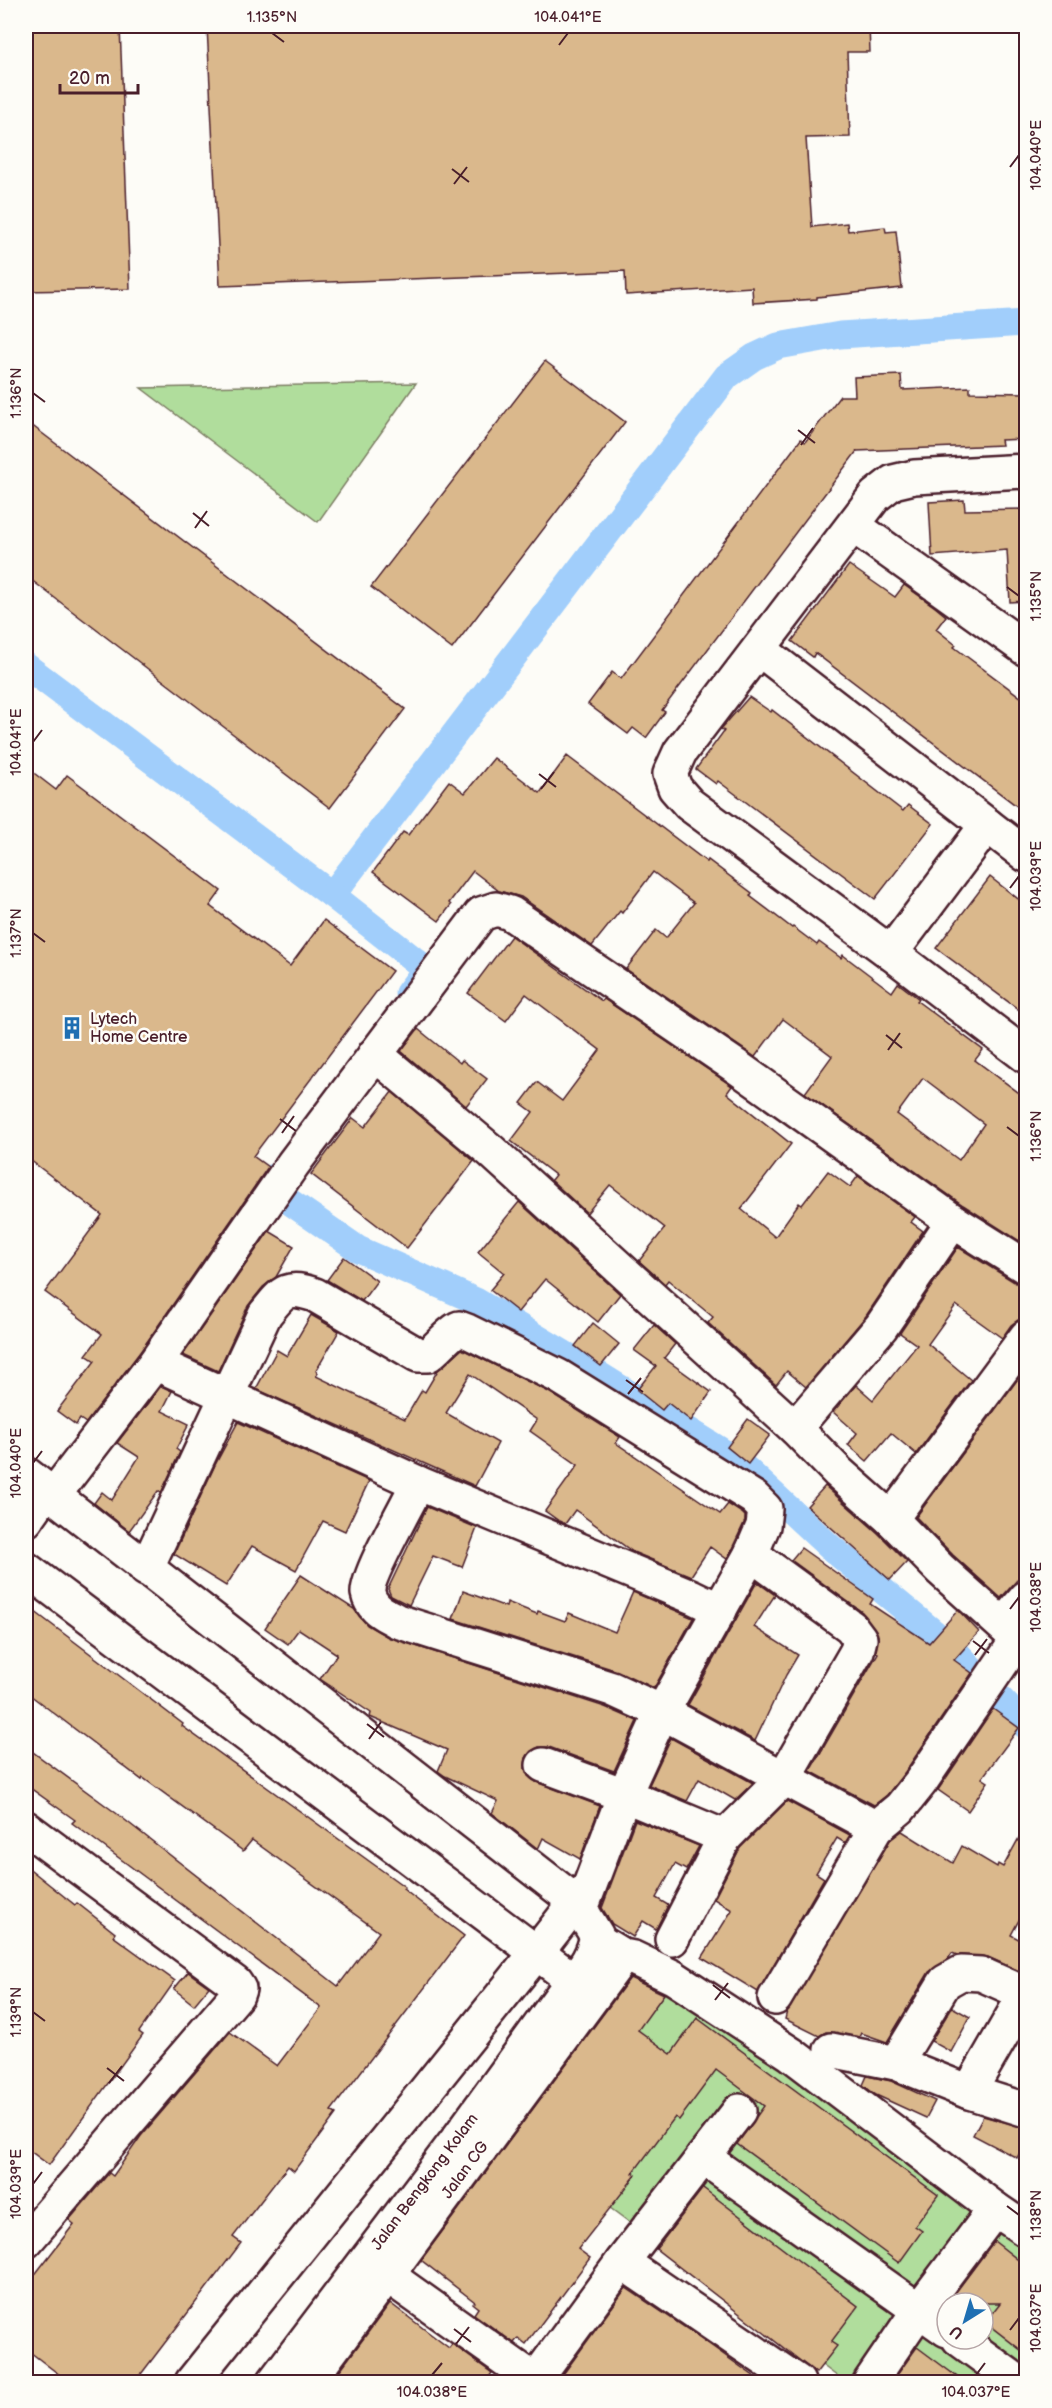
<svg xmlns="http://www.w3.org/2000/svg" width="1052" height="2408" font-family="'Balsamiq Sans',sans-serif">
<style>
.green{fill:#b0dd9c;stroke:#7d7e64;stroke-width:1.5;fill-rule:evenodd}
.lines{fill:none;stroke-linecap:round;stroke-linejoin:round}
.canal{stroke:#a1cefb;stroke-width:27}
.building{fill:#dab88c;stroke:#4a1f2b;stroke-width:1.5;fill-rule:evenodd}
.minor-casing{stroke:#4a1f2b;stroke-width:38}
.minor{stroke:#fdfcf7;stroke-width:33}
.ticks{fill:none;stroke:#4a1f2b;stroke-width:2}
.labels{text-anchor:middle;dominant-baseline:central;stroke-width:5;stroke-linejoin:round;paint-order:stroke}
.poi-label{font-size:16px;fill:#4a1f2b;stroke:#fdfcf7;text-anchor:start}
.street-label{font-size:16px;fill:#4a1f2b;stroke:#fdfcf7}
.neatline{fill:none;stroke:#4a1f2b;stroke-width:2}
.ticks-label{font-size:15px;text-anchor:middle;fill:#4a1f2b}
</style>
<rect width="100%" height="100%" fill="#fdfcf7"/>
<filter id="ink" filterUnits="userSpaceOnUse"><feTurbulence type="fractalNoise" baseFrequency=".0167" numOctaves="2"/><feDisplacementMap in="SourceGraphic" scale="12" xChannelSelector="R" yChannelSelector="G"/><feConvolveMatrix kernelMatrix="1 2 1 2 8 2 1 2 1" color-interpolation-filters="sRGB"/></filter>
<g filter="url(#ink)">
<g class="green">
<polygon points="416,383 318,522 141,388"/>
<path d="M 625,1946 L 1026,2231 L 1026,2382 L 845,2382 L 494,2122 ZM 947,2303 L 983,2303 L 983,2339 L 947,2339 Z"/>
</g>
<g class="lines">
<g class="canal">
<polyline points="26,666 332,895 727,376 754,357 778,346 840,335 1026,323"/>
<polyline points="332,895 426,969 408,993"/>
<polyline points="274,1177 267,1186 358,1249 476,1301 593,1371 731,1457 747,1470 830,1547 951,1647 1026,1726"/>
</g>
</g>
<g class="building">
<polygon points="26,26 120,26 130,289 26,291"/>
<polygon points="207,26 869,26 870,52 847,52 850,137 806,138 812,227 847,223 848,231 885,227 886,232 896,231 902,288 817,297 817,299 753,303 752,287 626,295 625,271 220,286"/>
<polygon points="545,361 625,422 452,649 371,587"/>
<polygon points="901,375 902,390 970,387 970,392 1026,393 1026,439 1001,440 1002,445 857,451 662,710 665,712 646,738 633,728 628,734 588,704 612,672 621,679 801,439 805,442 840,396 855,396 854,377"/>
<polygon points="26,421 405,709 330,808 26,576"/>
<polygon points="964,500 965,510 1026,509 1026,601 1010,602 1007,550 932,556 929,502"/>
<polygon points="849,565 895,597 904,585 935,607 946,616 936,629 956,645 954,647 1026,701 1026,813 815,653 813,657 792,641"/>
<polygon points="749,697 771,712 772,710 903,811 908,805 933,824 875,899 718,781 716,784 696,769 724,731 721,729"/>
<path d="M 567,756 L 707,862 L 708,860 L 752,893 L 750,896 L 792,928 L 793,927 L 817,945 L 819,942 L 841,958 L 843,955 L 892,992 L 898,983 L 919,999 L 917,1001 L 983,1050 L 975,1060 L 1026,1098 L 1026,1245 L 963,1205 L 805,1093 L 832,1056 L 783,1019 L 755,1057 L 626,969 L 656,930 L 666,938 L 694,903 L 653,872 L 622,913 L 620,911 L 592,946 L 521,897 L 499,891 L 473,871 L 449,903 L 451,905 L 439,921 L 373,872 L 403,832 L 408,835 L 449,781 L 465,793 L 494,758 L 540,793 ZM 923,1078 L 984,1124 L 959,1160 L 897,1114 Z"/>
<polygon points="26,767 56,790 67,775 221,891 210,906 290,966 324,920 392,971 253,1156 268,1167 140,1352 86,1423 80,1419 76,1425 57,1411 95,1361 86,1355 102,1334 45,1292 102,1215 26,1157"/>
<polygon points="990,877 1026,905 1026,1015 936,948"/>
<polygon points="511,936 602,1001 604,999 732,1086 727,1093 791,1144 741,1209 775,1237 799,1203 802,1205 828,1171 850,1187 858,1176 915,1217 911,1222 923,1231 866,1316 806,1387 787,1371 776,1385 708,1323 713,1317 668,1280 665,1284 639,1261 665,1228 610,1185 587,1213 551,1180 555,1175 511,1141 533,1112 521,1103 537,1082 562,1101 600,1050 526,994 506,1021 468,993"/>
<polygon points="418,1029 460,1063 462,1060 487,1079 466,1106 401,1051"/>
<polygon points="392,1092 474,1161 407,1248 311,1174 353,1118 365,1127"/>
<polygon points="519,1202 620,1294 598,1322 545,1279 518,1312 490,1290 504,1273 478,1252"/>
<polygon points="269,1231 294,1246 276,1277 263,1287 248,1306 218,1371 183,1355"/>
<polygon points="958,1247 1016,1283 1026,1286 1026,1319 1018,1320 1011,1325 1002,1338 956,1305 928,1344 971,1380 916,1454 891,1433 867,1461 848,1445 857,1433 833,1412 856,1385 873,1400 917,1345 900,1333"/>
<polygon points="344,1257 377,1281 362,1301 327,1280"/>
<polygon points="311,1315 339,1331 316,1371 318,1373 316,1376 405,1419 422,1390 425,1392 438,1370 462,1349 549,1392 620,1437 616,1443 720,1514 728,1504 742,1513 745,1516 745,1521 727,1559 710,1547 691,1576 633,1552 575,1510 565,1524 559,1521 545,1511 578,1465 530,1431 537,1420 470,1374 446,1413 498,1443 475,1486 256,1389 277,1350 287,1356"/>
<polygon points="593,1323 619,1344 601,1366 575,1346"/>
<polygon points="654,1325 675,1344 664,1358 711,1392 691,1421 668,1403 662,1410 637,1390 656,1366 634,1350"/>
<polygon points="1026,1368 1026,1570 1001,1598 953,1555 916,1517"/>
<polygon points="161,1386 172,1391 162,1411 189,1424 176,1449 180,1452 161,1493 158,1491 129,1531 94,1503 102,1492 112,1500 139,1457 117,1443"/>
<polygon points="748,1419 770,1435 748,1464 727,1447"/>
<polygon points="238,1422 369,1481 345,1531 323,1521 296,1570 252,1546 226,1586 174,1554 215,1465"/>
<polygon points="825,1486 878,1533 907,1562 890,1580 807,1506"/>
<polygon points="427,1507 477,1528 462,1567 433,1556 409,1605 391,1596 388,1589"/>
<polygon points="801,1548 873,1599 870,1604 929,1643 958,1610 979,1632 954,1660 972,1673 905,1772 887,1795 874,1805 810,1771 878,1653 876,1652 878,1636 862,1612 791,1560"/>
<polygon points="301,1575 354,1609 367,1625 388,1637 605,1707 637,1721 614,1771 549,1747 539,1747 531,1751 526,1758 525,1769 528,1776 536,1782 600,1806 580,1859 543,1838 538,1849 492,1813 498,1801 445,1776 438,1771 447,1750 370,1717 371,1713 320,1679 337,1654 299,1629 288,1644 265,1628"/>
<polygon points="757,1582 775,1595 754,1627 798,1655 786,1675 755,1741 688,1705"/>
<polygon points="463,1591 506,1607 507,1602 537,1614 538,1611 565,1621 569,1613 615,1632 633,1592 693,1618 654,1688 618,1671 453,1619"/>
<polygon points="26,1605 183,1724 182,1726 405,1887 403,1889 464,1936 331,2111 336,2114 294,2171 288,2166 233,2237 241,2243 135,2382 69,2382 26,2349 26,2286 74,2224 69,2220 109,2173 113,2176 141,2136 230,2032 277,2066 321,2008 72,1823 75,1820 26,1785 26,1747 116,1813 338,1986 379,1932 252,1840 243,1851 143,1778 142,1780 26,1692"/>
<polygon points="993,1709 1019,1728 982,1778 988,1782 968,1811 938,1790"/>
<polygon points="671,1738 753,1783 735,1800 699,1779 687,1801 649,1785"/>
<polygon points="787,1801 850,1835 845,1843 837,1838 816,1873 824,1878 758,1992 702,1958 732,1910 714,1899 740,1848"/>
<polygon points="635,1820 699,1846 686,1870 675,1864 656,1898 668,1905 656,1929 643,1921 633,1937 612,1924 602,1908"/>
<polygon points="1026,1825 1026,1907 1011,1935 1026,1943 1026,1974 988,1957 957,1955 952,1953 948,1959 929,1972 887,2042 861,2033 859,2037 826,2032 819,2036 785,2019 787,2011 890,1840 902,1831 953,1863 962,1846 997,1867 998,1864 1003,1867"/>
<polygon points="26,1866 75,1905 77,1903 115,1933 113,1936 175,1981 139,2032 143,2035 49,2165 26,2148"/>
<polygon points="188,1972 209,1987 194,2005 174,1989"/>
<polygon points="630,1978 664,1994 638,2030 671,2054 697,2018 938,2195 915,2226 922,2231 899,2263 737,2144 764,2106 716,2070 679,2120 675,2117 633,2173 636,2175 578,2249 590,2258 526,2344 518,2338 514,2343 474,2314 478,2308 473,2304 475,2302 421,2260"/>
<polygon points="952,2007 970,2017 951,2052 931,2041"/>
<polygon points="867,2076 891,2081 935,2101 926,2118 876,2095 863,2085"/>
<polygon points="983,2116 1026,2128 1026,2141 1017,2158 973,2135"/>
<polygon points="703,2188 858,2306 831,2342 837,2346 816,2373 656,2249"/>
<polygon points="994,2241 1026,2266 1026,2354 985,2322 1000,2303 953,2303 950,2300"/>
<polygon points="626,2288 699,2337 762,2382 568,2382 561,2377"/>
<polygon points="390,2303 449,2348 452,2344 492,2373 485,2382 331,2382"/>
<polygon points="917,2347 964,2382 892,2382"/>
</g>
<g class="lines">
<g class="minor-casing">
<g id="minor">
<polyline points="1026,471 914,477 893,482 875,496 680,752 670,774 675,788 689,804 891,953 1026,1056"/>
<polyline points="854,526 1026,649"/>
<polyline points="759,649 1026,855"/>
<polyline points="891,953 987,825"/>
<polyline points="375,1054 491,1151 795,1428 838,1472 891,1519 940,1569 1018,1639 1026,1644"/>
<polyline points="155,1363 418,1483 693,1597 720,1610"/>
<polyline points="795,1428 881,1327 953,1221"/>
<path d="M 26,1474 L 576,1902 L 597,1936 C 593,1955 586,1966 573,1980 L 460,2136 L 274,2382"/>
<path d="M 418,1483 C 409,1502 366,1577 368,1593 C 371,1609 385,1614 397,1621 L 612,1689 L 662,1712 L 876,1828"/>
<polyline points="53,1496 155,1363 293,1164 481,914 496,909 510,913 737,1067 953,1221 1026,1267"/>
<polyline points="891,1519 1026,1337"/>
<polyline points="26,1520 47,1490"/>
<polyline points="26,1569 573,1980"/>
<path d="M 146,1569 L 265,1314 C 283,1292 286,1285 315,1295 L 418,1355 L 428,1355 C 439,1347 447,1335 459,1328 L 467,1331 L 558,1376 L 754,1498 L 765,1509 L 763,1526 L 751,1554 L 662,1712 L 624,1795 L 581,1909"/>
<polyline points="1003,1625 1026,1598"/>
<polyline points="543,1765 624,1795 725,1837 783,1779 857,1651 860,1639 851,1627 751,1554"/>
<polyline points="26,1828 235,1983 239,1989 237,1995 26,2241"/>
<polyline points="672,1939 725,1837"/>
<polyline points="605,1945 623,1956 633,1958 673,1977 791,2054 995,2209 1026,2230"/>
<polyline points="775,1998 876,1828 900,1808 920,1783 1018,1639"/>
<polyline points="831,2050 896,2063 969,2092 1026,2110"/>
<polyline points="896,2063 945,1982 961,1973 981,1974 1026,1994"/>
<polyline points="969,2092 1026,1993"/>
<polyline points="703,2157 947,2330"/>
<polyline points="622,2262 798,2382"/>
<polyline points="370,2263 537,2382"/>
<polyline points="959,2339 1018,2382"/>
<polyline points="192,2382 537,1952 576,1902"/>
<path id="s1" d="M 308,2382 L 623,1956"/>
<polyline points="534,2382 622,2262 739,2111"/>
<polyline points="870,2382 919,2310 995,2209"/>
</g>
</g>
<use href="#minor" class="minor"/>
</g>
</g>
<path class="ticks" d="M 272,33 L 284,42M 559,45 L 568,33M 1010,167 L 1019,155M 452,169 L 469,182M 454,184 L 467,167M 33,393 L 45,402M 798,430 L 815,443M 801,445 L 813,428M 193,513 L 209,526M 195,528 L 207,511M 1007,587 L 1019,596M 33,742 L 42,730M 539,774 L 556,787M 541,789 L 554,772M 1010,888 L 1019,876M 33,933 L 45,942M 886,1035 L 902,1048M 888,1050 L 900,1033M 280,1119 L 296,1131M 1007,1127 L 1019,1136M 282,1133 L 294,1116M 626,1380 L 643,1392M 628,1394 L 641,1378M 33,1463 L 42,1451M 1010,1609 L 1019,1597M 973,1641 L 989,1653M 975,1655 L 987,1639M 367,1724 L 384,1737M 369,1739 L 381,1722M 713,1985 L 730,1998M 715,2000 L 728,1983M 33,2012 L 45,2021M 107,2068 L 124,2081M 109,2083 L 122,2066M 33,2184 L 42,2172M 1007,2206 L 1019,2215M 454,2329 L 471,2342M 1010,2330 L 1019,2318M 456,2344 L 469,2327M 432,2375 L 442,2363M 976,2375 L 985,2363"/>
<defs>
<g id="building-bare" transform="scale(1.8)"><path d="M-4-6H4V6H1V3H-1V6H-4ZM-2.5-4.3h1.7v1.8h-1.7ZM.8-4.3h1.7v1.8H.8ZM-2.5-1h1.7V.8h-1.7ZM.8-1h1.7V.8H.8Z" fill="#1f6fb2" stroke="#fdfcf7" stroke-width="2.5" paint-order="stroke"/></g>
</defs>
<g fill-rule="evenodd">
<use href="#building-bare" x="72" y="1028"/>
</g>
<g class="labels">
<g class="poi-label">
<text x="90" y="1019">Lytech<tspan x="90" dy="18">Home Centre</tspan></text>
</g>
<g class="street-label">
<text stroke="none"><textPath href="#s1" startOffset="264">Jalan CG</textPath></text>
<text transform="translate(425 2182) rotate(-53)">Jalan Bengkong Kolam</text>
</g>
</g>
<rect width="1052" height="2408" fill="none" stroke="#fdfcf7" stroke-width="66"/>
<g transform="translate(965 2321) rotate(217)"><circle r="28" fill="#fdfcf7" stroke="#b5a4a5" stroke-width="1.5"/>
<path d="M0-4.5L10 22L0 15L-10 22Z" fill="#1f6fb2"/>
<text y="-9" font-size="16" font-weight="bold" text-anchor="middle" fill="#4a1f2b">U</text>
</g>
<path d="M60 84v9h78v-9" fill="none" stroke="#4a1f2b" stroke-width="3"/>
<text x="69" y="84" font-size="18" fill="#4a1f2b" stroke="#fdfcf7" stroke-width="4.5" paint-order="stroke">20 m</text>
<rect x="33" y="33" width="986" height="2342" class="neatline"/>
<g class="ticks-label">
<text x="272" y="22">1.135°N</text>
<text x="568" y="22">104.041°E</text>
<text transform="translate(1036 155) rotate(-90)" y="5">104.040°E</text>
<text transform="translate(16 393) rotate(-90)" y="5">1.136°N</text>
<text transform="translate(1036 596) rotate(-90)" y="5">1.135°N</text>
<text transform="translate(16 742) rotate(-90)" y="5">104.041°E</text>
<text transform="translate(1036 876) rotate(-90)" y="5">104.039°E</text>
<text transform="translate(16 933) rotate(-90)" y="5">1.137°N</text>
<text transform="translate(1036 1136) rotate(-90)" y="5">1.136°N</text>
<text transform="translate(16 1463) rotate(-90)" y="5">104.040°E</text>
<text transform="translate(1036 1597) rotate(-90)" y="5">104.038°E</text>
<text transform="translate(16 2012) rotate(-90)" y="5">1.139°N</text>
<text transform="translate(16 2184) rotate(-90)" y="5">104.039°E</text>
<text transform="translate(1036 2215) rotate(-90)" y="5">1.138°N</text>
<text transform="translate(1036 2318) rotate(-90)" y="5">104.037°E</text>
<text x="432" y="2397">104.038°E</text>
<text x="976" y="2397">104.037°E</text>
</g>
</svg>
